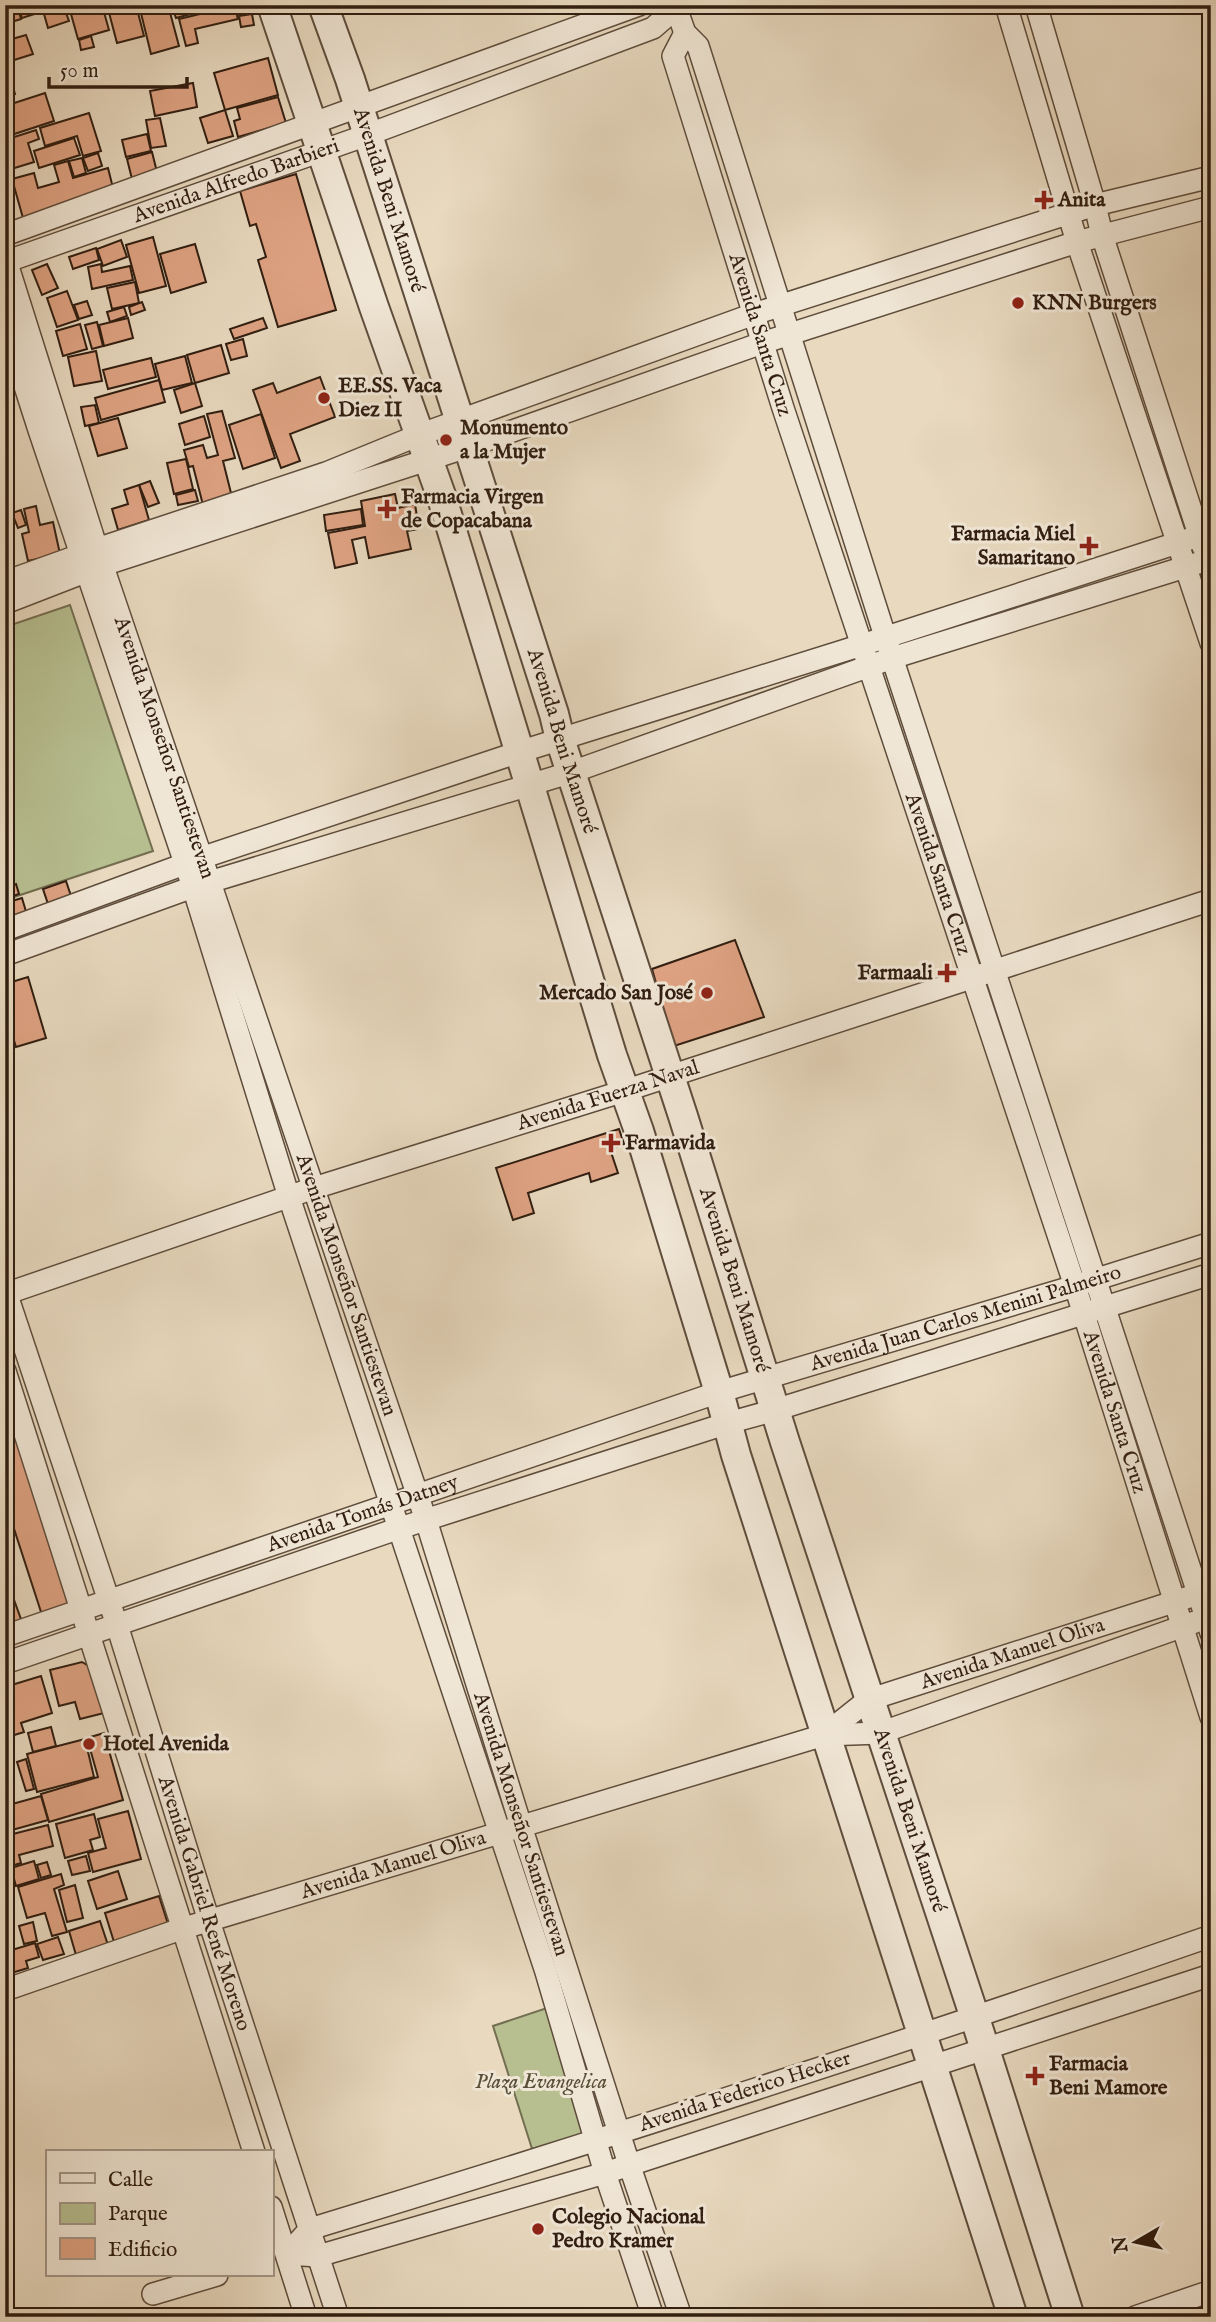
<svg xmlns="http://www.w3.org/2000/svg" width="1216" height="2322" font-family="'IM FELL English',serif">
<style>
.green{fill:#b7bf91;stroke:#746e51;stroke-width:2}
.building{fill:#dfa383;stroke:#311e11;stroke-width:2}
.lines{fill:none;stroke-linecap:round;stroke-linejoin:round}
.minor-casing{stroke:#5f4d3c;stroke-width:24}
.tertiary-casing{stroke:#5f4d3c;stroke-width:32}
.minor{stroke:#f0e6d5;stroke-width:21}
.tertiary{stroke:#f0e6d5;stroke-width:28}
.poi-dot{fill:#8f2418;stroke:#f0e6d5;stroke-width:2.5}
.labels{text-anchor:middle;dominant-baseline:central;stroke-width:6;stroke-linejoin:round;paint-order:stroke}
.street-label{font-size:21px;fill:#311e11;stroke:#f0e6d5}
.poi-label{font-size:21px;font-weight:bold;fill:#311e11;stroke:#f0e6d5;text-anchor:start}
.park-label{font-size:21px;font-style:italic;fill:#594e37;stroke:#f0e6d5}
</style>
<rect width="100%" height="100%" fill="#e8d9bf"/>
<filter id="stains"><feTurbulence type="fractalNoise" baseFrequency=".00286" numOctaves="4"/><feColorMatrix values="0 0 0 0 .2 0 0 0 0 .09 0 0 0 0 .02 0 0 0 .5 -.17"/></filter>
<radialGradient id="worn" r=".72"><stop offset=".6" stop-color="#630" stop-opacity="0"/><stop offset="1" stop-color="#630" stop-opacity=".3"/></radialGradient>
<g class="green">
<polygon points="70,605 153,851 5,900 5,627"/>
<polygon points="547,2008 588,2138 534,2155 493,2026"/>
</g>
<g class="building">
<polygon points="5,5 17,5 21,19 5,24"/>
<polygon points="18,5 46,5 47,10 22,18"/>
<polygon points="54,5 63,5 69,21 48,28 44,14 55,10"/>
<polygon points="76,5 102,5 109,30 78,39 69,7"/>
<polygon points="107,5 136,5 144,36 117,43"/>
<polygon points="139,5 168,5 179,46 151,54"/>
<polygon points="178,5 196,5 198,12 176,18 172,7"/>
<polygon points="198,5 234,5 238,19 195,29 198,43 186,46 179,19 200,14"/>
<polygon points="252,14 254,25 241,27 239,16"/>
<polygon points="26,35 33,54 5,63 5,41"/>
<polygon points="91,36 94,47 81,50 79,40"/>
<polygon points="268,58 278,95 225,110 214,73"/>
<polygon points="7,67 15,94 5,97 5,68"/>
<polygon points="193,83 197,107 155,116 150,91"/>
<polygon points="45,93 54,121 5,137 5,106"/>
<polygon points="278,97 286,123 238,137 234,121 240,119 237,108"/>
<polygon points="225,110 233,136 208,143 200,118"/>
<polygon points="89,113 101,151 83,156 77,136 45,146 40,128"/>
<polygon points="160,118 166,146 151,148 146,120"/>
<polygon points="36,130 39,139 28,143 34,162 5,171 5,140"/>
<polygon points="147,134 151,151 126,157 122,140"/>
<polygon points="74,138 80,155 39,168 34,151"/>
<polygon points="152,152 157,172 132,179 127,159"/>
<polygon points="98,153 102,166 88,171 83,158"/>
<polygon points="82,158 86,173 74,177 69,161"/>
<polygon points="68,161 73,178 108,168 114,192 23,218 12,179 34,173 38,188 59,182 54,165"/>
<polygon points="296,174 336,310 278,327 258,260 266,257 256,224 250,226 240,191"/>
<polygon points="153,237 166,286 139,293 126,245"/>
<polygon points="121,240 127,257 103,266 97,249"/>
<polygon points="195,244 206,282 171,293 160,254"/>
<polygon points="96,248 99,260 73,269 69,257"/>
<polygon points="47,264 58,288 42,295 32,270"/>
<polygon points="101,264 102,272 130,266 133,280 92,289 88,267"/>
<polygon points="135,282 139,303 112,309 107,288"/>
<polygon points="67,291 78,320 57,327 47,298"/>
<polygon points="87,301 92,315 79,319 74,305"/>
<polygon points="142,302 145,310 131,315 129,307"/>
<polygon points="124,307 127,316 110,322 107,312"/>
<polygon points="128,318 133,338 104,346 99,325"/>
<polygon points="263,318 267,328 234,339 230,329"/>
<polygon points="97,322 103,346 92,349 85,325"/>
<polygon points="80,324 87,349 63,356 56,331"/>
<polygon points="243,339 247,356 231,360 226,344"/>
<polygon points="221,345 229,373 195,383 187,355"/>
<polygon points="96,351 102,381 74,386 68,357"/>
<polygon points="185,356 192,383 162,390 155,364"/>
<polygon points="151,358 156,377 108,389 103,370"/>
<polygon points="320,377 335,417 290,434 300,461 281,468 253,390 273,383 277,393"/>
<polygon points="159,380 165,402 101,420 95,398"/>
<polygon points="195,383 202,406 181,413 174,390"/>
<polygon points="9,389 14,405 5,408 5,390"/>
<polygon points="95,405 99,423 85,426 81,407"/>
<polygon points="222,411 235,458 223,461 232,497 203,505 193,466 189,467 184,450 203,445 207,458 218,455 207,414"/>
<polygon points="261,414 275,458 243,469 229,425"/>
<polygon points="204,416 210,437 185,445 179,424"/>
<polygon points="118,418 127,448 98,456 89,426"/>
<polygon points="186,459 193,489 174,494 167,463"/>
<polygon points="150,481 159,503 148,507 139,485"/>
<polygon points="139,485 149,520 118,530 112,509 128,504 124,490"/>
<polygon points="195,490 198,501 178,505 176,495"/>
<polygon points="395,494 398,508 415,504 419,529 407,531 411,549 369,558 365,537 352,540 357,563 335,568 328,533 365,526 361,501"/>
<polygon points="36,506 40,525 53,522 60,554 28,561 22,534 29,532 24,509"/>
<polygon points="361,509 363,525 326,531 324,515"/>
<polygon points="21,510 26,525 18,528 12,513"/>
<polygon points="5,516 11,544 5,545"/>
<polygon points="66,881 72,899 49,907 43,889"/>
<polygon points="16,884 19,894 5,899 5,888"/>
<polygon points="22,898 27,915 5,921 5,903"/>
<polygon points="735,940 764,1017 674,1046 652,969"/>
<polygon points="28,977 46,1038 16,1047 5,1011 5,984"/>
<polygon points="619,1129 624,1144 610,1149 618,1173 591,1182 589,1173 528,1193 534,1213 513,1220 496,1168"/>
<polygon points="6,1407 70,1606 42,1615 5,1501"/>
<polygon points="13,1597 22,1622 5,1628 5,1599"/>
<polygon points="82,1662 92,1668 104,1713 80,1719 75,1702 59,1706 50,1670"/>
<polygon points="41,1676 52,1713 21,1723 24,1732 5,1738 5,1687"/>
<polygon points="51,1727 56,1746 33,1752 28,1733"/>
<polygon points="104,1733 123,1800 49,1822 41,1794 98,1777 87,1738"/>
<polygon points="85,1739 94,1777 37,1792 27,1754"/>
<polygon points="26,1759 34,1789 26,1791 17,1762"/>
<polygon points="41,1796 48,1820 5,1832 5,1806"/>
<polygon points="128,1811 141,1859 93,1872 88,1853 106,1848 98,1819"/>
<polygon points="94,1814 100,1837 90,1840 93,1850 65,1858 56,1824"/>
<polygon points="48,1825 53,1846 19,1855 21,1863 8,1867 5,1857 5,1836"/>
<polygon points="86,1856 90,1871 72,1875 68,1861"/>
<polygon points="34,1861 39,1879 16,1886 11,1868"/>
<polygon points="47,1862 51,1875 41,1878 37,1865"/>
<polygon points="118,1871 127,1899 97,1909 88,1881"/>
<polygon points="61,1874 64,1885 54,1889 67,1932 52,1936 45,1913 27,1918 18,1887"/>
<polygon points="75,1885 83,1918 67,1922 59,1890"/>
<polygon points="159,1896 168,1924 114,1942 105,1913"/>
<polygon points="100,1921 108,1945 76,1955 69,1931"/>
<polygon points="33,1922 37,1941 24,1944 19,1926"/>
<polygon points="58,1937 64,1954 43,1960 37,1944"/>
<polygon points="35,1943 39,1957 26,1961 28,1968 5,1975 5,1952"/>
</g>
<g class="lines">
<g class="minor-casing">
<g id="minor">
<polyline points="675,5 685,33 698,46 885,636 1211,1633"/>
<polyline points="1006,5 1077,242 1211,643"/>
<polyline points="1036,5 1095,205 1102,235 1203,547"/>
<path id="s1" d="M 685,33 L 673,56 L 783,408 L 1075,1286 L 1211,1717"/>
<polyline points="5,235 639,5"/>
<path id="s2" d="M 5,257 L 97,549 L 426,1520 L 521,1826 L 629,2164 L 681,2317"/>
<path id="s3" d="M 5,262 L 367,135 L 653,28 L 675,9"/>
<polyline points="5,324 39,430 193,887 289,1197 546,1972 605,2173 653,2317"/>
<polyline points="5,582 97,549 326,473 419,435 754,314 1095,205 1211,177"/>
<polyline points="5,603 103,565 467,447 762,343 1077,242 1211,207"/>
<polyline points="5,930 201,858 519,752 862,645 1211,532"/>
<polyline points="5,955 193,887 572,772 892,658 1211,559"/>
<path id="s4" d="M 5,1289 L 117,1625 L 209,1921 L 338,2317"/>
<path id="s5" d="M 5,1294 L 314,1188 L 624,1091 L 1211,900"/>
<path d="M 5,1371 C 90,1631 170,1892 254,2152"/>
<path id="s6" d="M 5,1636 L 719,1392 L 1075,1286 L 1211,1243"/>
<polyline points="5,1663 397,1529 728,1423 775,1410 1211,1274"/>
<path id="s7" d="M 824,1735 L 868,1700 L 1189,1597"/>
<path d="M 1211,1936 C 913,2040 612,2137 310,2229 L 287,2254 L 318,2256 L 605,2173 L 1211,1975"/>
<path id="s8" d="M 5,1990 L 181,1929 L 824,1735 L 880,1733 L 1195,1622"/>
<polyline points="271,2207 306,2317"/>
<polyline points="153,2294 217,2275"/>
<polyline points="1135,2317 1211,2291"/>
</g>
</g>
<g class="tertiary-casing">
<g id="tertiary">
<polyline points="272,5 374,307 442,498 612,1055 639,1131 719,1392 736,1455 1013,2317"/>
<path id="s9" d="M 323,5 L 350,79 L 554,714 L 560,739 L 683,1116 L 785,1442 L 975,2018 L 1070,2317"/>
</g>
</g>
<use href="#minor" class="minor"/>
<use href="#tertiary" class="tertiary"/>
</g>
<g class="poi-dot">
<path d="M1040.5 189.5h7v7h7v7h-7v7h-7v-7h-7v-7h7z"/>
<circle cx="1018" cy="303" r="7"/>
<circle cx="324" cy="398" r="7"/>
<circle cx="446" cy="440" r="7"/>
<path d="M383.5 498.5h7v7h7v7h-7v7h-7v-7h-7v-7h7z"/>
<path d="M1085.5 535.5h7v7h7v7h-7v7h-7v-7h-7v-7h7z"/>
<path d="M943.5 962.5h7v7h7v7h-7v7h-7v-7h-7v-7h7z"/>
<circle cx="707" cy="993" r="7"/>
<path d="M607.5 1132.5h7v7h7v7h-7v7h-7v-7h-7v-7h7z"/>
<circle cx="89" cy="1744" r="7"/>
<path d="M1031.5 2065.5h7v7h7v7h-7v7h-7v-7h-7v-7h7z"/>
<circle cx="538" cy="2229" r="7"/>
</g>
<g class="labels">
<g class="street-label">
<text stroke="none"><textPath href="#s3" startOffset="245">Avenida Alfredo Barbieri</textPath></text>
<text stroke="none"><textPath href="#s9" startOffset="206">Avenida Beni Mamoré</textPath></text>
<text stroke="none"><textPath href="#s1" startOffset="318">Avenida Santa Cruz</textPath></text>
<text stroke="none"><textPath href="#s9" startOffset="774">Avenida Beni Mamoré</textPath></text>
<text stroke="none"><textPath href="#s2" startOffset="516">Avenida Monseñor Santiestevan</textPath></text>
<text stroke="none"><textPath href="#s1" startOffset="886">Avenida Santa Cruz</textPath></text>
<text stroke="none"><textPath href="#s5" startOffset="635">Avenida Fuerza Naval</textPath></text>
<text stroke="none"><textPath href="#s9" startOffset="1340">Avenida Beni Mamoré</textPath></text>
<text stroke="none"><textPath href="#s2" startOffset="1083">Avenida Monseñor Santiestevan</textPath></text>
<text stroke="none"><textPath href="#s6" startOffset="1012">Avenida Juan Carlos Menini Palmeiro</textPath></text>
<text stroke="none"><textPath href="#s1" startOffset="1452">Avenida Santa Cruz</textPath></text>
<text stroke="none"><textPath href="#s6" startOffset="378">Avenida Tomás Datney</textPath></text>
<text stroke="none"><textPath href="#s7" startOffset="208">Avenida Manuel Oliva</textPath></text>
<text stroke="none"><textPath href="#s9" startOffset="1908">Avenida Beni Mamoré</textPath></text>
<text stroke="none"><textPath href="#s2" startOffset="1650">Avenida Monseñor Santiestevan</textPath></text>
<text stroke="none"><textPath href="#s8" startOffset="408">Avenida Manuel Oliva</textPath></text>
<text stroke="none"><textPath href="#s4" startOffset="646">Avenida Gabriel René Moreno</textPath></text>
<text transform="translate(745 2092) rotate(-18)">Avenida Federico Hecker</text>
</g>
<g class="poi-label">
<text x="1058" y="200">Anita</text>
<text x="1032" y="303">KNN Burgers</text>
<text x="338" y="386">EE.SS. Vaca<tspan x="338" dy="24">Diez II</tspan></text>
<text x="460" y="428">Monumento<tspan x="460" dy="24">a la Mujer</tspan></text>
<text x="401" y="497">Farmacia Virgen<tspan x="401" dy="24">de Copacabana</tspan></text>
<text x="1075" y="534" text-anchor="end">Farmacia Miel<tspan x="1075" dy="24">Samaritano</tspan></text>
<text x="933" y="973" text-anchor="end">Farmaali</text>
<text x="693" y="993" text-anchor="end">Mercado San José</text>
<text x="625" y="1143">Farmavida</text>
<text x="103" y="1744">Hotel Avenida</text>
<text x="1049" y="2064">Farmacia<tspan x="1049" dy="24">Beni Mamore</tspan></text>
<text x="552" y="2217">Colegio Nacional<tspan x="552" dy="24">Pedro Kramer</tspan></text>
</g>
<g class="park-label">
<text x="541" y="2082">Plaza Evangelica</text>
</g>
</g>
<rect width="1216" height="2322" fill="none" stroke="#e8d9bf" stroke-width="28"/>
<rect x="7" y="7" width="1202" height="2308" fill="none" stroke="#311e11" stroke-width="3.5"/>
<rect x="14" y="14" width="1188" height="2294" fill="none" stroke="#311e11" stroke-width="2"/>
<rect x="46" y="2150" width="228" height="126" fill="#f0e6d5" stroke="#a49687" stroke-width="2"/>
<rect x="60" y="2173" width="35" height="10" fill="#f0e6d5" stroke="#a49687" stroke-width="2"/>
<text x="108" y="2186" font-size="21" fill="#311e11">Calle</text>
<rect x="60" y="2203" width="35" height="21" fill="#b7bf91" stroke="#a49687" stroke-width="2"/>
<text x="108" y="2220" font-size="21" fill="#311e11">Parque</text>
<rect x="60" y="2238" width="35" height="21" fill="#dfa383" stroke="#a49687" stroke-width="2"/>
<text x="108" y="2256" font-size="21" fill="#311e11">Edificio</text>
<g transform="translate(1136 2242) rotate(261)" stroke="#f0e6d5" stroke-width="5" paint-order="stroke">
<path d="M0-5L12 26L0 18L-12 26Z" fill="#311e11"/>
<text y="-10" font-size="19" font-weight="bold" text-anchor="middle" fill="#311e11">N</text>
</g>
<path d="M49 77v10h138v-10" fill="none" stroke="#311e11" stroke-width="3.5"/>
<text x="60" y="77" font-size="21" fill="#311e11" stroke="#f0e6d5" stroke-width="5" paint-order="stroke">50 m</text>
<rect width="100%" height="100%" filter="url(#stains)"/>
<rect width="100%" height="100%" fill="url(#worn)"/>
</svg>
